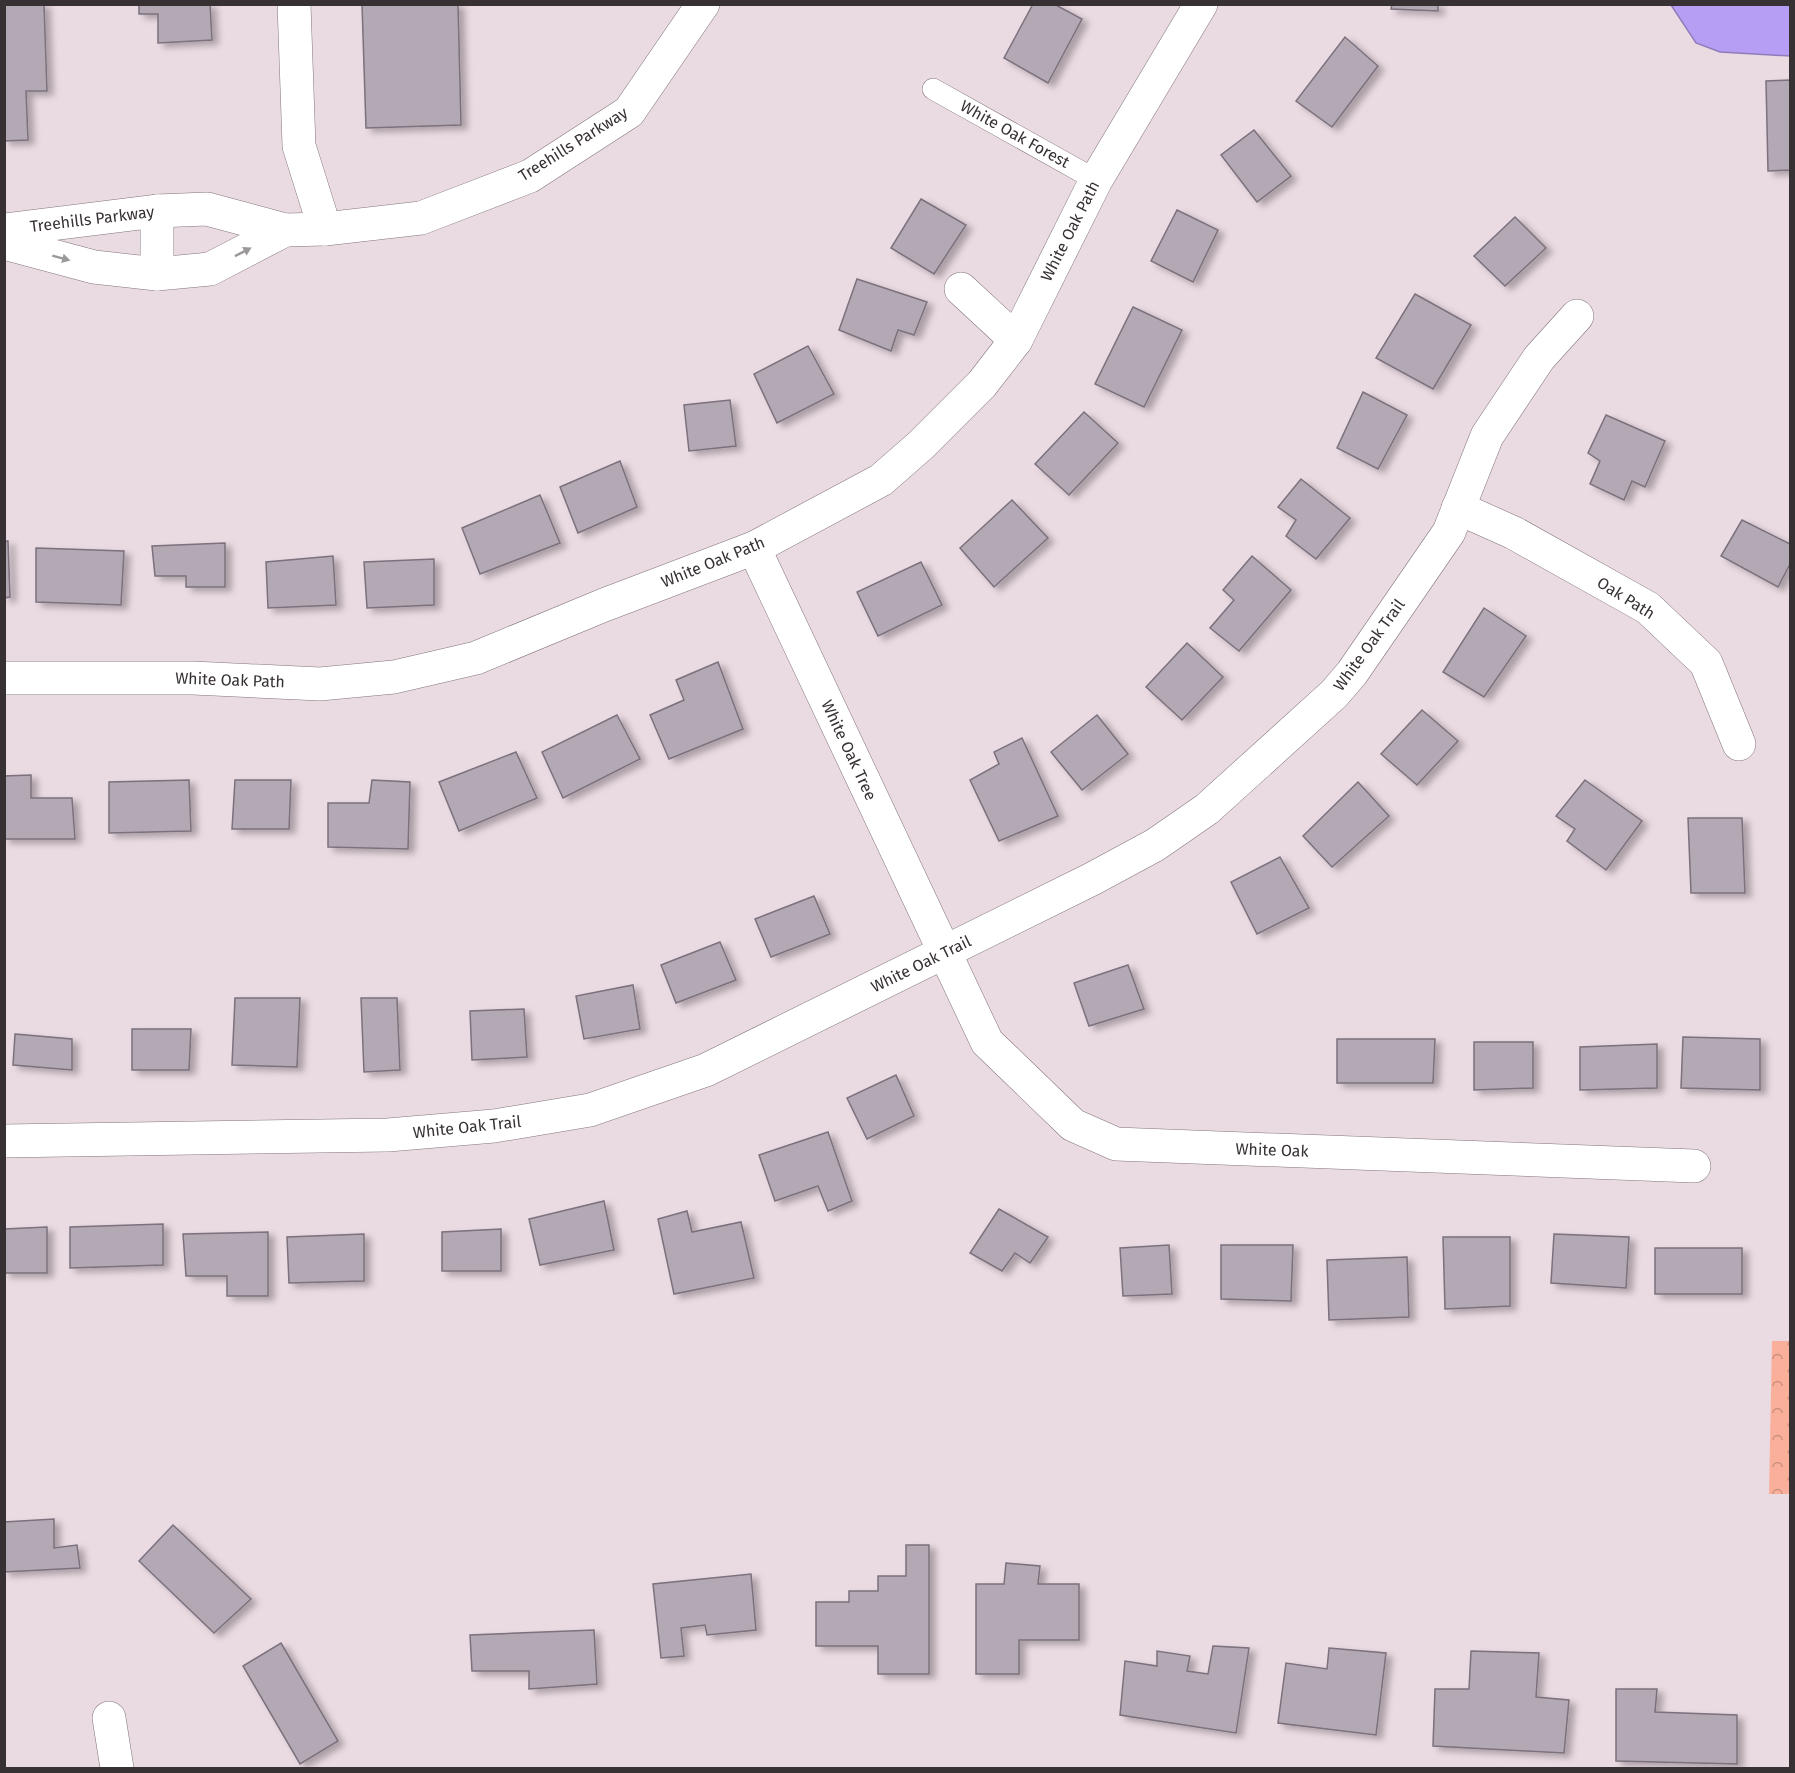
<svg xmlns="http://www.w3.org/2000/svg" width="1795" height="1773" font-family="'Fira Sans',sans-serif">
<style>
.forest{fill:url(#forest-crowns)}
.water{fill:#b59ef4;stroke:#8f7dba;stroke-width:1.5}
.building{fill:#b3a9b5;stroke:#7b717d;stroke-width:1.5;filter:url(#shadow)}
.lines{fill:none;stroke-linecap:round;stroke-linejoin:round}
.service-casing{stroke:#83757c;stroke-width:22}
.minor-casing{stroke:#83757c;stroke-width:34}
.service{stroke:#fff;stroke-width:21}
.minor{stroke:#fff;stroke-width:33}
.oneway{fill:#9b989a}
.labels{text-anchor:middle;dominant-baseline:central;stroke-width:4.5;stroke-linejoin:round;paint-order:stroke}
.street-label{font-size:16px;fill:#373134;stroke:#fff}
</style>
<defs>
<pattern id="forest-crowns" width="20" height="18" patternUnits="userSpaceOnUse" patternTransform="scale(1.5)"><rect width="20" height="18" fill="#faaf9a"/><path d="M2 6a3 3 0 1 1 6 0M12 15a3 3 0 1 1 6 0" fill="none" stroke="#cb8f7e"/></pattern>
<filter id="shadow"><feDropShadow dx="6" dy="4" stdDeviation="3" flood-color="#0004"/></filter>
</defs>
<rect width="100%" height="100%" fill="#eadae2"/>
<polygon class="forest" points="1772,1341 1790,1341 1790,1494 1769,1494"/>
<polygon class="water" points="1671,5 1790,5 1790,56 1720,52 1696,43"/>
<g class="building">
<polygon points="4,4 44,4 47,91 26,91 28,140 4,141"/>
<polygon points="139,4 210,4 212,40 158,43 158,14 139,14"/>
<polygon points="362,4 458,4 461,125 366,128"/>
<polygon points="1033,4 1054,4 1082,19 1048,83 1004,58"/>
<polygon points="1392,4 1438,4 1438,11 1391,9"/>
<polygon points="1345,37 1378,66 1332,127 1296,101"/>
<polygon points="1790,80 1790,170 1768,171 1766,81"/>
<polygon points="1254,130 1291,176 1257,202 1221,155"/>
<polygon points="921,199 966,225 934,274 891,248"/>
<polygon points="1177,210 1218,230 1193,282 1151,261"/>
<polygon points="1515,217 1546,248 1505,286 1474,256"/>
<polygon points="857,279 927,302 914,335 898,330 891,351 839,330"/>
<polygon points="1415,294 1471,325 1433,389 1376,358"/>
<polygon points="1133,307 1182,330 1144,407 1095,384"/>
<polygon points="808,346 834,394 777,423 754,374"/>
<polygon points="1363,392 1407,415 1378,469 1337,448"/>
<polygon points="730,400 736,446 689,451 684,405"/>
<polygon points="1084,412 1118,443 1069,495 1035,464"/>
<polygon points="1606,415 1665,441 1645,487 1632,481 1624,500 1590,484 1600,461 1588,453"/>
<polygon points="620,461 637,507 578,533 560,487"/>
<polygon points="1301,479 1350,518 1316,559 1286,536 1296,520 1278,507"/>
<polygon points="540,495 560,543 480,574 462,528"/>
<polygon points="1012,500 1048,538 994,587 960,548"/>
<polygon points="1742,520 1790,544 1790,564 1778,587 1721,556"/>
<polygon points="4,541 8,541 10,597 4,598"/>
<polygon points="225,543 225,587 186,587 186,576 155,576 152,546"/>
<polygon points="36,548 124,551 121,605 36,602"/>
<polygon points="333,556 336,605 268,608 266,562"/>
<polygon points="1252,556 1291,590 1239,651 1210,628 1234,600 1223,590"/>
<polygon points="434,559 434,605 367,608 364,562"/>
<polygon points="921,562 942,605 878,636 857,592"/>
<polygon points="1484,608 1526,636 1484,697 1443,672"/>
<polygon points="1187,643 1223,677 1182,720 1146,687"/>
<polygon points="718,662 743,729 669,759 650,715 684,700 676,680"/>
<polygon points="1422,710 1458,741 1417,785 1381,754"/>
<polygon points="617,715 640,759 563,798 542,752"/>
<polygon points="1097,715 1128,754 1082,790 1051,752"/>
<polygon points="1022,738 1058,816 999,841 970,780 999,764 994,752"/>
<polygon points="516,752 537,798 459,831 439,782"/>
<polygon points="31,775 31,798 72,798 75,839 4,839 4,776"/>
<polygon points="189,780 191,831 109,833 109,782"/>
<polygon points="235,780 291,780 289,829 232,829"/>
<polygon points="372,780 410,782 408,849 328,847 328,803 369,803"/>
<polygon points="1585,780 1642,821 1606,870 1567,841 1575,829 1556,816"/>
<polygon points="1358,782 1389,816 1332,867 1303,836"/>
<polygon points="1688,818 1742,818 1745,893 1691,893"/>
<polygon points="1280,857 1309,908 1257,934 1231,882"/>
<polygon points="814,896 830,934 771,957 755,919"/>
<polygon points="720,942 736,980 676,1003 661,965"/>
<polygon points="1128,965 1144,1009 1089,1026 1074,983"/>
<polygon points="633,985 640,1029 584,1039 576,996"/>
<polygon points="235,998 300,998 297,1067 232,1065"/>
<polygon points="361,998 397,998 400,1070 364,1072"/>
<polygon points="524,1009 527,1057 472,1060 470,1011"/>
<polygon points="132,1029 191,1029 189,1070 132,1070"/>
<polygon points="15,1034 72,1039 72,1070 13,1065"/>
<polygon points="1683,1037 1760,1039 1760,1090 1681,1088"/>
<polygon points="1337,1039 1435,1039 1433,1083 1337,1083"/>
<polygon points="1474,1042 1533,1042 1533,1088 1474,1090"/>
<polygon points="1657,1044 1657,1088 1580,1090 1580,1047"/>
<polygon points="896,1075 914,1116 867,1139 847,1098"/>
<polygon points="828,1132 852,1201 828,1211 818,1186 775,1201 759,1155"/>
<polygon points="604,1201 614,1250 540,1265 529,1219"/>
<polygon points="999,1209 1048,1237 1030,1263 1015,1253 1002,1271 970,1253"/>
<polygon points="687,1211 692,1232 741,1222 754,1278 674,1294 658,1219"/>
<polygon points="163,1224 163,1265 70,1268 70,1227"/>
<polygon points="47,1227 47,1273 4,1273 4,1229"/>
<polygon points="501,1229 501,1271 442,1271 442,1232"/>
<polygon points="268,1232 268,1296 227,1296 227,1276 186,1276 183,1234"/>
<polygon points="364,1234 364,1281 289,1283 287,1237"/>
<polygon points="1554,1234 1629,1237 1626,1288 1551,1283"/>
<polygon points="1443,1237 1510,1237 1510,1306 1445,1309"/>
<polygon points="1169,1245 1172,1294 1123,1296 1120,1248"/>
<polygon points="1221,1245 1293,1245 1291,1301 1221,1299"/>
<rect x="1655" y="1248" width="87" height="46"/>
<polygon points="1407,1257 1409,1317 1329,1320 1327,1260"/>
<polygon points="54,1519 54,1548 77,1545 80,1568 4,1572 4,1522"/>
<polygon points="173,1525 251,1599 214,1633 139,1561"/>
<polygon points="906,1545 929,1545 929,1674 878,1674 878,1646 816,1646 816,1602 849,1602 849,1591 878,1591 878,1576 906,1576"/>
<polygon points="1006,1563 1040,1566 1038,1584 1079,1584 1079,1640 1019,1640 1019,1674 976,1674 976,1584 1004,1584"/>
<polygon points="751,1574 756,1630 707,1635 705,1625 681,1628 684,1656 661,1658 653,1584"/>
<polygon points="594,1630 597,1684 529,1689 529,1671 472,1671 470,1635"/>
<polygon points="281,1643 338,1741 300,1764 243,1666"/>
<polygon points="1213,1646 1249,1648 1236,1733 1120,1715 1125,1661 1157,1666 1157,1651 1190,1656 1187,1671 1208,1674"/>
<polygon points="1329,1648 1386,1653 1376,1735 1278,1723 1286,1663 1327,1669"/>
<polygon points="1471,1651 1539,1653 1536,1697 1569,1700 1564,1753 1433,1746 1435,1689 1469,1689"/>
<polygon points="1616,1689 1657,1689 1655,1712 1737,1715 1737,1764 1616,1761"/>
</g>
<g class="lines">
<g class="service-casing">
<polyline id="service" points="933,89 1096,180"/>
</g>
<g class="minor-casing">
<g id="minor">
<polyline points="294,4 299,146 325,229"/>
<polyline points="157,211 157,274"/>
<polyline points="4,230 157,211 207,209 285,230 325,229 421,218 530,176 629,112 703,4"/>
<polyline points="4,243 94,267 157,274 210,269 285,230"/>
<polyline points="961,289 1016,340"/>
<polyline points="1458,508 1514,533 1648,608 1706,663 1739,744"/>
<polyline points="754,548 987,1042 1073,1125 1116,1144 1694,1166"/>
<polyline points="4,678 193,678 320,684 394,677 476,658 604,605 754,548 881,480 921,445 982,384 1016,340 1096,180 1201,4"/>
<polyline points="4,1141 388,1135 494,1126 590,1110 706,1070 1092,879 1155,845 1207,809 1334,694 1352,673 1449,532 1487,436 1539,358 1577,316"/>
<polyline points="109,1718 117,1768"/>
</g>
</g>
<use href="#service" class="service"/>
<use href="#minor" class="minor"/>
</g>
<defs><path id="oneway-solid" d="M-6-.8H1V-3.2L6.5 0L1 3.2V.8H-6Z" transform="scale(1.5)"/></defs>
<g class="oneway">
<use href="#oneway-solid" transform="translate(243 252) rotate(-27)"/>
<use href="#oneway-solid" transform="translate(61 258) rotate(15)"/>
</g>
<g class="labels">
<g class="street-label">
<text transform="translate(1015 134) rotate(29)">White Oak Forest</text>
<text transform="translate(573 144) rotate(-32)">Treehills Parkway</text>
<text transform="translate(92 219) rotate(-7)">Treehills Parkway</text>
<text transform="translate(1070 231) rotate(-63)">White Oak Path</text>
<text transform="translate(713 562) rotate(-22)">White Oak Path</text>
<text transform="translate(1626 598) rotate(32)">Oak Path</text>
<text transform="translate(1369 645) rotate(-54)">White Oak Trail</text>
<text transform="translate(230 680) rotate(2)">White Oak Path</text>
<text transform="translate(849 750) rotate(65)">White Oak Tree</text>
<text transform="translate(921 964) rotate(-26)">White Oak Trail</text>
<text transform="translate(467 1127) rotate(-6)">White Oak Trail</text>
<text transform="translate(1272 1150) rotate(2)">White Oak</text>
</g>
</g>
<rect width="1795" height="1773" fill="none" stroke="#373134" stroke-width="12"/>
</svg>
